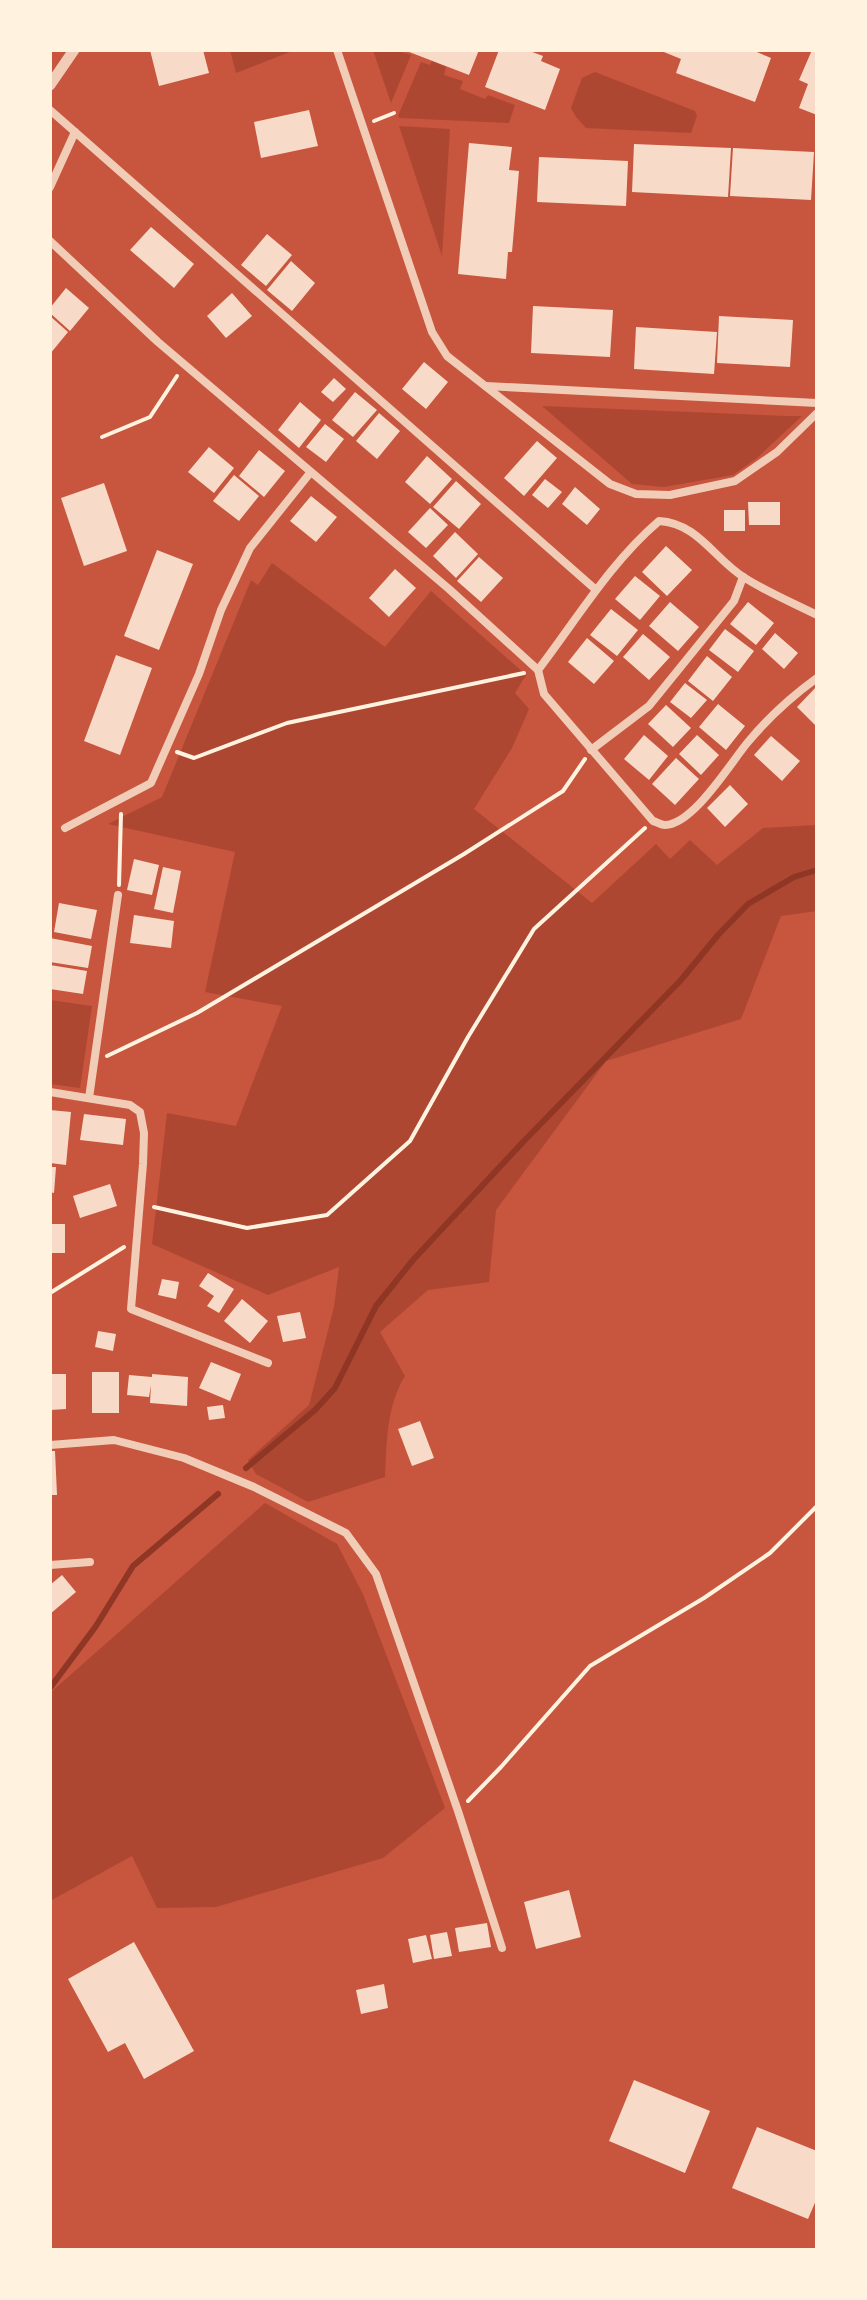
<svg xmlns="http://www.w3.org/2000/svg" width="867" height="2300" font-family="Rubik,sans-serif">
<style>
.green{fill:#ae4732}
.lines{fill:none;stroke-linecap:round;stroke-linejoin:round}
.stream{stroke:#8f3625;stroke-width:6}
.building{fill:#f7dbc8}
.path{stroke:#fff3e0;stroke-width:4}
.minor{stroke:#f1ccb7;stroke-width:8}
.tertiary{stroke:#f1ccb7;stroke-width:11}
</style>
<rect width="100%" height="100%" fill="#c8553d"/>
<g class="green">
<polygon points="230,50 295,50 236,73"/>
<polygon points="373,50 395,50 411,55 391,103"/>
<polygon points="432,61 446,67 444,75 463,81 460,89 485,99 488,95 515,105 509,123 400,118 398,116 421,62 430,65"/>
<polygon points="595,72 695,111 697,116 691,133 586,128 576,117 571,108 582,78"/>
<polygon points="399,126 450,129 442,256"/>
<polygon points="542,406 787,416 802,416 757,458 733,475 664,487 632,484"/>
<path d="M 272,563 L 385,647 L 431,591 L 526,675 L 515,693 L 529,709 L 512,748 L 474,809 L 592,903 L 656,844 L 670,859 L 690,840 L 717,865 L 763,828 L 817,825 L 817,911 L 781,916 L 741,1019 L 606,1061 L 496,1210 L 489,1282 L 428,1290 L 380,1332 L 405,1376 C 386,1407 387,1442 385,1477 L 308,1502 L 256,1474 L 248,1460 L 309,1405 L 334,1307 L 339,1267 L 268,1295 L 152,1244 L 167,1113 L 236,1126 L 282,1006 L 205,992 L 235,852 L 108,824 L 162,797 L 251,580 L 258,585 Z"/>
<polygon points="50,1000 92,1006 80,1088 50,1084"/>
<polygon points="265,1503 337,1544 363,1594 445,1808 383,1858 216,1907 157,1908 132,1856 50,1901 50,1693"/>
</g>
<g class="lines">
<g class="stream">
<polyline points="246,1468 315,1410 335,1388 376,1306 413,1260 523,1142 681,980 718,935 748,904 794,877 817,870"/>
<polyline points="50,1688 96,1626 133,1566 218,1494"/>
</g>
</g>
<g class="building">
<polygon points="150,50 203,50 209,73 159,86"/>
<polygon points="404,50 479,50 469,75"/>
<polygon points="499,50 527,50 543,56 541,61 560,69 545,110 485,87"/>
<polygon points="659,50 752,50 771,58 755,102 676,73 681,59"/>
<polygon points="812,50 817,50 817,115 799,108 808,84 799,80"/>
<polygon points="309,110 318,146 261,158 254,122"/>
<polygon points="469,143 512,147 509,170 519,171 512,252 508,252 506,279 458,274"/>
<polygon points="634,144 731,148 728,197 632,192"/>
<polygon points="733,148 814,152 811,200 730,196"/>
<polygon points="539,157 628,161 626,206 537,202"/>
<polygon points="151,227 194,264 174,288 130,250"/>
<polygon points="267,234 292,255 266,286 241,265"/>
<polygon points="291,261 315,283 292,311 267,290"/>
<polygon points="66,288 89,308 70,331 50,313 50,308"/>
<polygon points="232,293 252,316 226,338 207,316"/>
<polygon points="533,306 613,310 610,357 531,353"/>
<polygon points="50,316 68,332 50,354"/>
<polygon points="719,316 793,320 790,367 717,363"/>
<polygon points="636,327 717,332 714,374 634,369"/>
<polygon points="424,362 448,382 426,409 402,389"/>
<polygon points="334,378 346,389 333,402 321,392"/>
<polygon points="355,392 377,410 353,437 332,420"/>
<polygon points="300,402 321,420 299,448 278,430"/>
<polygon points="379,413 400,431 377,459 356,441"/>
<polygon points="325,424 344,439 326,462 306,447"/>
<polygon points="537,441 557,458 524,496 504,478"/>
<polygon points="209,447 234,468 214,493 188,472"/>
<polygon points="259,450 285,471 264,497 239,476"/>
<polygon points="427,456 452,479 430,504 405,482"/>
<polygon points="234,475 259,496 239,521 213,501"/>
<polygon points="545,479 562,492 548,508 532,495"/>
<polygon points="456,481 481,504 459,529 433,507"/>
<polygon points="104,483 127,551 84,566 61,498"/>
<polygon points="575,487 600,509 587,525 562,504"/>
<polygon points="311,496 337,517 316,542 290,521"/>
<polygon points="748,502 780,502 780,525 749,525"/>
<polygon points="430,508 448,525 426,548 408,532"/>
<rect x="724" y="510" width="21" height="21"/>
<polygon points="455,532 478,554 456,578 433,556"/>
<polygon points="666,546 692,570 667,596 642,572"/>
<polygon points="157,550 193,564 159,650 124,636"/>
<polygon points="479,557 503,578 481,602 457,581"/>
<polygon points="395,569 416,588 389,617 369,598"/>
<polygon points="635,576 660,596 640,620 615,599"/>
<polygon points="670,602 699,627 678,651 649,626"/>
<polygon points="748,602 774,623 756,645 730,624"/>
<polygon points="611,609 638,630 617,656 590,635"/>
<polygon points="725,629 754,651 738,672 709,650"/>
<polygon points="775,633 798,653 784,669 762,649"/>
<polygon points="643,634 670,657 649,680 623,657"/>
<polygon points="587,638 614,661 594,684 568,662"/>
<polygon points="116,655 152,668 120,755 84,741"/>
<polygon points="707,656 732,677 713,701 688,681"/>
<polygon points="685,683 707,700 691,718 670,702"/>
<polygon points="817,686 817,727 797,707"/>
<polygon points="718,704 745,726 726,750 699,727"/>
<polygon points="666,705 691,728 673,747 648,724"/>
<polygon points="644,735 668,756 649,780 624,759"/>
<polygon points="697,735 719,755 701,775 679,754"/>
<polygon points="771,736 800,761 782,781 754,755"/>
<polygon points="676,758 699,779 675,805 652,784"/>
<polygon points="730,785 748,804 725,827 707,808"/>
<polygon points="134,859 159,865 152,895 127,890"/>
<polygon points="163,867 181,871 173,913 154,909"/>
<polygon points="59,903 97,910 91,939 54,932"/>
<polygon points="134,915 174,921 171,948 130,943"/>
<polygon points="50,938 92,946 88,968 50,962"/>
<polygon points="50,965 87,971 83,994 50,989"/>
<polygon points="50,1110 71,1112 66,1165 50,1163"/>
<polygon points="84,1114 126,1119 123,1145 80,1140"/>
<polygon points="50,1167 56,1167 54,1193 50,1192"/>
<polygon points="110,1184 117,1206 80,1218 73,1196"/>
<rect x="50" y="1224" width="15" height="29"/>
<polygon points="208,1273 234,1289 219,1313 207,1306 214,1296 199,1286"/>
<polygon points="162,1279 179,1282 176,1299 158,1295"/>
<polygon points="242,1299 268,1321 250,1343 224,1321"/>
<polygon points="300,1312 306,1338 283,1342 277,1316"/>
<polygon points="98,1331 116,1334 113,1351 95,1347"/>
<polygon points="211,1362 241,1374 230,1401 199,1388"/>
<rect x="92" y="1372" width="27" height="41"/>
<polygon points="50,1374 66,1374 66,1409 50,1410"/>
<polygon points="152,1374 188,1377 187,1406 150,1403 151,1385 149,1397 127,1395 129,1375 152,1377"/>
<polygon points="223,1405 225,1418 209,1420 207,1407"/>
<polygon points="420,1421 434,1458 412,1466 398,1429"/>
<polygon points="50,1451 55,1451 57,1495 50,1495"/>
<polygon points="62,1575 76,1592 50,1614 50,1585"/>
<polygon points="569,1890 581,1937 536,1949 524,1902"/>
<polygon points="487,1923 491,1947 459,1952 455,1928"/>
<polygon points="447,1932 452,1956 434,1959 430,1935"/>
<polygon points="426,1935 432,1959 413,1963 408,1939"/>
<polygon points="134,1942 194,2051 144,2079 125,2043 108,2052 68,1979"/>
<polygon points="384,1984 388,2008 361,2014 356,1990"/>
<polygon points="634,2080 710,2111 685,2173 609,2141"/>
<polygon points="757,2127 817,2151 817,2198 808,2219 732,2188"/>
</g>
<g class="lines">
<g class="path">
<polyline points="374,121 394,113"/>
<polyline points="102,437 150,417 177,376"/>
<polyline points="177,752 194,758 287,723 524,673"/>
<polyline points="119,885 121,814"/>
<polyline points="107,1056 197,1013 464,854 563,791 585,759"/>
<polyline points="154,1207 247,1228 327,1215 410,1141 468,1037 534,929 645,828"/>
<polyline points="50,1293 124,1247"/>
<polyline points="468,1801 501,1767 590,1666 704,1598 770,1553 817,1506"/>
</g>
<g class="minor">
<polyline points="337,50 432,332 447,356 610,484 636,494 670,495 735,481 777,452 817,413"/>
<polyline points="50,110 595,589"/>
<polyline points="50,187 75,132"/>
<path d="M 50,241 L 158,342 L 449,589 L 538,670 L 544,694 L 653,821 C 657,822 661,825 665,825 C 694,824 731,762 748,742 C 768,718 792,696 817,678"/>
<polyline points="486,386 817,403"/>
<path d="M 538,670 C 577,619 610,563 659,521 C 698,523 715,560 745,578 C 767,592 793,603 817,615"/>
<polyline points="591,750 649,706 734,601 743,577"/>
<polyline points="65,828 151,783 199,674 221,610 250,548 310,473"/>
<polyline points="50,1092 130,1105 140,1112 144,1133 143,1164 131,1309 268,1363"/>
<polyline points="89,1098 118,895"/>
<polyline points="50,1445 114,1440 184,1458 254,1487 346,1533 376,1574 458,1811 502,1948"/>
<polyline points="50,1565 90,1562"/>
</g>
<polyline class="tertiary" points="50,85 74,50"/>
</g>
<rect width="867" height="2300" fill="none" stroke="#fff3e0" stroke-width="104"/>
</svg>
